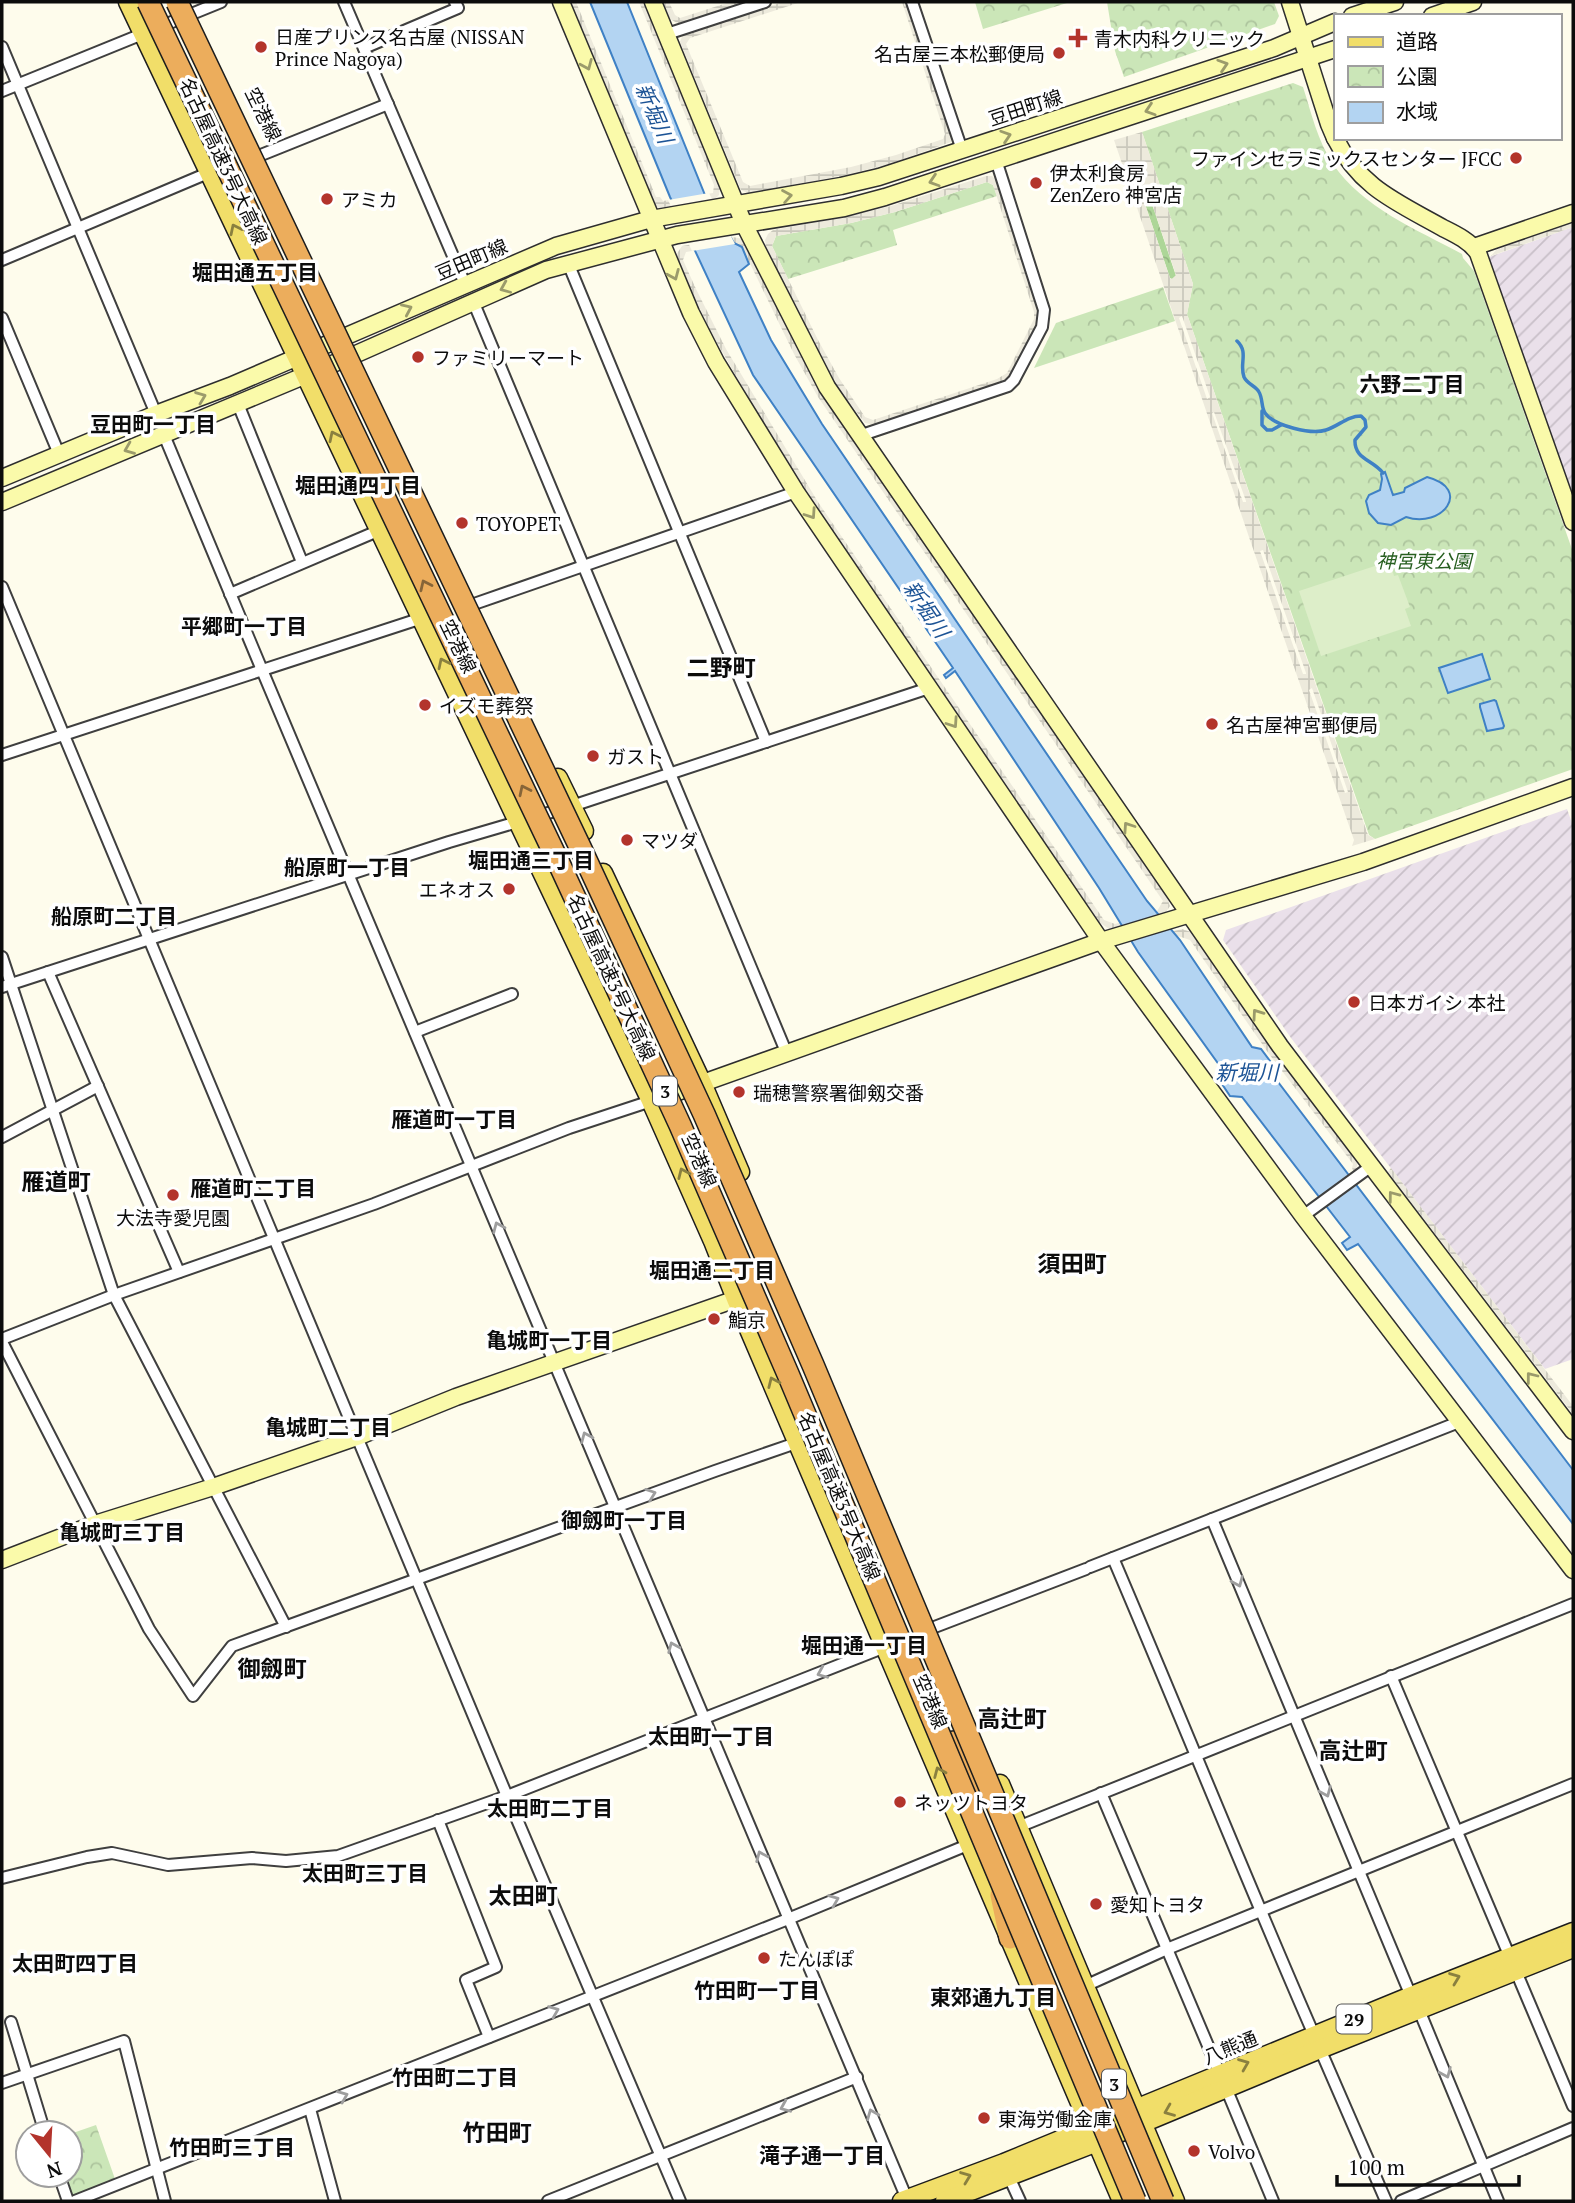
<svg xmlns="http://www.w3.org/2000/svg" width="1575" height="2203" font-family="'PT Serif','Noto Sans JP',serif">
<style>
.industrial{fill:url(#industrial-furrows)}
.forest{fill:url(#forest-crowns)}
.park{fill:url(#park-crowns)}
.pitch{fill:#ddeec9}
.plaza{fill:url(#plaza-grid);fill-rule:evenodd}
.water{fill:#b3d4f2;stroke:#3f81c5;stroke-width:2}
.pier{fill:#fefcec}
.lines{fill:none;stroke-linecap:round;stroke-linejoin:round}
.stream{stroke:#3f81c5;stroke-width:3.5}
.street-casing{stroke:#3f3f3f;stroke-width:14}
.secondary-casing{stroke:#2e2e2e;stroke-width:19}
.primary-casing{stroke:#1d1d1d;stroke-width:21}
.highway-casing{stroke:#1d1d1d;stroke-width:24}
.street{stroke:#fff;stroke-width:10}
.secondary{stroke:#fafaaa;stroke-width:16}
.primary{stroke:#f1de69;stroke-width:18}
.highway{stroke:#ecad5c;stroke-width:21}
.highway-bridge-casing{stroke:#1d1d1d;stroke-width:24;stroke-linecap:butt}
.highway-bridge{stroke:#ecad5c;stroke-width:21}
.oneway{stroke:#9b9b6b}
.oneway2{stroke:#8a803f}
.oneway3{stroke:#876538}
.oneway4{stroke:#9e9e9e}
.poi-dot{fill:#b3342c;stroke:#fff;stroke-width:2.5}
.labels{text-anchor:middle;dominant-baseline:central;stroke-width:7;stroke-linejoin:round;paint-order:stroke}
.shield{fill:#fff;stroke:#555;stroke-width:2}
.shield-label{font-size:18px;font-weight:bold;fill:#0c0c0c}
.poi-label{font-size:19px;fill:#0c0c0c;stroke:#fff;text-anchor:start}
.street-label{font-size:19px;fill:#0c0c0c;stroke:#fff}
.park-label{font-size:19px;font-style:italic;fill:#275f20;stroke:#fff}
.water-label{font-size:21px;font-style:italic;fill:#1d5496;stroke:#fff}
.neighbourhood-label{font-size:21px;font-weight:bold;fill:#0c0c0c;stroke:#fff}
.quarter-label{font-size:23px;font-weight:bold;fill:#0c0c0c;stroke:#fff}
</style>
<defs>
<pattern id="industrial-furrows" width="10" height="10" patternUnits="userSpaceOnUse" patternTransform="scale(1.75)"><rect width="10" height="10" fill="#eae0ea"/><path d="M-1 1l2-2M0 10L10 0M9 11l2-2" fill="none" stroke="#c8bfc8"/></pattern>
<pattern id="forest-crowns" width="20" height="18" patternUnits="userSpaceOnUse" patternTransform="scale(1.75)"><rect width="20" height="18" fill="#add698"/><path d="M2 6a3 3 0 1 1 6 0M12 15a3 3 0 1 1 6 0" fill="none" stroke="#94b682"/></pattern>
<pattern id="park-crowns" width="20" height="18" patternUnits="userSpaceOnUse" patternTransform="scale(1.75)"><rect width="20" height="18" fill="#cbe6b8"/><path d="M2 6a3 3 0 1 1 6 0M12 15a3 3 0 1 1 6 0" fill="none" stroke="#adc49d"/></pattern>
<pattern id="plaza-grid" width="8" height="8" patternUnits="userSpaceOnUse" patternTransform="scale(1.75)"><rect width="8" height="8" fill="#edeadc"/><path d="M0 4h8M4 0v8" fill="none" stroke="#cac8bc"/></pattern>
</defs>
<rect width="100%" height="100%" fill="#fefcec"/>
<g class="industrial">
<polygon points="1573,227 1573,497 1489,257"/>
<polygon points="1567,809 1573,826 1573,1359 1545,1369 1291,1038 1223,940 1226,930"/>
</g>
<polygon class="forest" points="1150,198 1176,276 1172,279 1170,278 1144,201"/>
<g class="park">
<polygon points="975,2 1066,2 1067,3 983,29"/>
<polygon points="1107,2 1274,2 1279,16 1275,24 1124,77 1115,51"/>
<path d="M 1293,83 L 1303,87 C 1311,112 1318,142 1333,164 C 1363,208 1416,229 1462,254 L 1463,258 L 1474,271 L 1573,552 L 1573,769 L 1375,839 L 1369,835 L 1187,314 L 1193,284 L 1142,132 Z"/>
<polygon points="987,182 993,185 997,196 893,230 897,245 788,279 772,246 776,236 851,223 895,212"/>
<polygon points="1163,287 1175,321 1034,368 1056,323"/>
<polygon points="96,2125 115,2179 71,2196 64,2175 70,2175 70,2134"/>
</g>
<polygon class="pitch" points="1390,561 1394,576 1398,575 1410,607 1405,609 1411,626 1321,656 1299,591"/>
<g class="plaza">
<polygon points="569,2 576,2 656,197 660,197 663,201 713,193 714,185 639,2 645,2 720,186 719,195 716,198 659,208 655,205"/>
<polygon points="663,2 669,2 675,15 680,18 730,2 747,2 679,24 670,19"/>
<polygon points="783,2 801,2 690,38 686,44 743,182 750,186 851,167 896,155 943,139 945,134 902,2 907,2 952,138 951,142 889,164 846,175 748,193 741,190 680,42 683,34"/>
<path d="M 1142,132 L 1193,284 L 1187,314 L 1368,835 L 1375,839 L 1352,846 L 1354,840 L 1250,540 L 1114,140 ZM 1150,198 L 1176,275 L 1172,279 L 1170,278 L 1144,201 ZM 1182,316 L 1210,397 L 1207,399 L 1179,318 ZM 1214,412 L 1246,501 L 1246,502 L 1243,502 L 1212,413 ZM 1263,550 L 1306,673 L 1306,674 L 1303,674 L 1260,551 ZM 1312,688 L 1348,792 L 1345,793 L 1309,690 Z"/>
<path d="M 986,176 L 992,176 L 997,181 L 1039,311 L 1037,325 L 1006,381 L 876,425 L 865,423 L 834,383 L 815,347 L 766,247 L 765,240 L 768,234 L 773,230 L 845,217 L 891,206 ZM 987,182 L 993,185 L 1034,312 L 1034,319 L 1007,373 L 997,379 L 873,420 L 865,417 L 839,378 L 818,340 L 772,246 L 776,236 L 851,223 L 895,212 Z"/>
<polygon points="1573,222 1573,227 1491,256 1496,250"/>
<polygon points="733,237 743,239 798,351 821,392 1167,898 1170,906 1164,915 1159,917 1156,913 1163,901 818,397 794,354 742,247 735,244 686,252 683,260 696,289 726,349 818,502 1104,920 1115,924 1122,922 1124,926 1109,929 1099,922 787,464 709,329 676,255 682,246"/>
<polygon points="1182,929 1191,932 1273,1051 1358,1161 1356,1170 1354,1172 1352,1168 1353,1164 1269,1054 1190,940 1178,936 1173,937 1170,932"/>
<polygon points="1391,1168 1573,1406 1573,1414 1388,1172"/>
</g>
<g class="water">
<polygon points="590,2 627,2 705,195 734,243 742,247 749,264 739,272 771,340 822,424 1147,901 1180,940 1252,1047 1261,1049 1273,1065 1272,1074 1573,1470 1573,1524 1358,1244 1347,1250 1342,1243 1350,1237 1242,1097 1230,1096 1220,1081 1222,1069 1138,952 1099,888 955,671 946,678 944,675 953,668 753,375 670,197"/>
<path d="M 1385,472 L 1393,495 L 1404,492 L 1405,488 L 1427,477 C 1473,489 1442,529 1406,517 L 1391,525 L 1378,523 L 1369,513 L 1366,501 L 1369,495 L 1380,490 L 1382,479 L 1381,474 Z"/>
<polygon points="1482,654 1490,679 1448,693 1439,668"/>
<polygon points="1494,700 1496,701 1504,726 1503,728 1487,731 1480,707 1480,704"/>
</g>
<polygon class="pier" points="709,193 735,244 692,251 668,200"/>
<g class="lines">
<g class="stream">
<path d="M 1237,341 C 1249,352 1239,364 1244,377 C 1247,384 1256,386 1259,392 C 1263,399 1261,407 1265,413 C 1274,426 1312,435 1326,430 C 1339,426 1347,416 1361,416 L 1365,420 L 1366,427 L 1355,440 C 1354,459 1373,460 1383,473"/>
<polyline points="1262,411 1262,425 1267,430 1272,430 1281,425"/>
</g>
<g class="street-casing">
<g id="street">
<polyline points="344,2 465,284"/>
<polyline points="912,2 962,150"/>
<polyline points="667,34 765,2"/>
<polyline points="2,47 156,414"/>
<polyline points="364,48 458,8 455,2"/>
<polyline points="2,91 221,2"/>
<polyline points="261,155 388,104"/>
<polyline points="2,260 208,173"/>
<polyline points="568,263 766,742"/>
<polyline points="473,301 787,1054"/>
<polyline points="2,318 59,454"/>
<polyline points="238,404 302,562"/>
<polyline points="164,435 262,670 907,2199"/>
<polyline points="862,435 1008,386 1014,380 1042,327 1044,310 996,160"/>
<polyline points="2,587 507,1796 680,2201"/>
<polyline points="230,594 380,530"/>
<polyline points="474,604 796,492"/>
<polyline points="2,755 422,618"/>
<polyline points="2,957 114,1295 286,1627"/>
<polyline points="48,972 179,1272"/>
<polyline points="2,987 449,842 572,806 929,688"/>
<polyline points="415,1032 512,994"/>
<polyline points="2,1137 98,1086"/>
<polyline points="1303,1216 1370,1167"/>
<polyline points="2,1339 114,1295 374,1204 569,1128 651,1101"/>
<polyline points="2,1342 149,1629 193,1696 232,1646 715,1471 799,1442"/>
<polyline points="1212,1519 1411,1996"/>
<path d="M 1113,1558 C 1181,1717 1245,1877 1314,2035"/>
<polyline points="1090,1567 1459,1422"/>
<polyline points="932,1628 1086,1569"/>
<polyline points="1391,1676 1573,2106"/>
<polyline points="1101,1793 1220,2074"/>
<polyline points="438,1820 496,1967 466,1980 489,2037"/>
<polyline points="1018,1827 1573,1604"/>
<polyline points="2,1878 87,1857 112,1853 168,1865 252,1858 286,1861 338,1856 507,1796 885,1647"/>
<polyline points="1085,1986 1167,1949 1573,1784"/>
<polyline points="1419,2010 1498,2201"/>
<polyline points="11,2022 45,2133"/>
<polyline points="1320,2049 1386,2201"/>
<polyline points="2,2083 124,2041 165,2201"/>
<polyline points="1226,2088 1273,2201"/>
<polyline points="310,2109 335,2201"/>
<polyline points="59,2175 68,2201"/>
<polyline points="1009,2177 1020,2201"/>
<polyline points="75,2201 788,1919 970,1844"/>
<polyline points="548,2201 857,2077"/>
<polyline points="1401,2201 1573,2128"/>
</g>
</g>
<g class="secondary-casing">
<g id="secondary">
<polyline points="561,2 691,313 716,362 796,492 1101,941 1303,1216 1573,1570"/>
<polyline points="653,2 744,224 827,387 1280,1046 1573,1431"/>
<polyline points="1290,2 1329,124 1335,138"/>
<polyline points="1352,16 1395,2"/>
<polyline points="1432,16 1473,2"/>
<path d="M 1335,138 C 1360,188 1397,202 1443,228 C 1455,234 1470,241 1478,253 L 1573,522"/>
<polyline points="1474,247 1573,213"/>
<polyline points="2,478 156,414 230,386 556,246 651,219 841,186 879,177 1274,48 1335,22"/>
<polyline points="2,502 354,355 546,270 677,235 844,208 885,197 1335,49"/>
<polyline points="658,1099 1101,941 1363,862 1573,787"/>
<polyline points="2,1560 95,1524 213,1487 357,1437 456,1397 736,1299"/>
</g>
</g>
<g class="primary-casing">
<g id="primary">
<polyline points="128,2 651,1101 713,1241 736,1299 1122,2201"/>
<polyline points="558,778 584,831"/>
<polyline points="603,873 702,1083 740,1172"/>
<polyline points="1000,1784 1175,2201"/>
<polyline points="902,2201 1004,2163 1411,1996 1573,1932"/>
<polyline points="945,2201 1097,2142 1320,2049 1573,1948"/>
</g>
</g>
<g class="highway-casing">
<g id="highway">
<polyline points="954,1742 972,1787"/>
<polyline points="1001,1895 1010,1938"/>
</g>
</g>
<use href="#street" class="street"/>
<use href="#secondary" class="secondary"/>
<use href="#primary" class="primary"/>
<use href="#highway" class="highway"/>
<g class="highway-bridge-casing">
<g id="highway-bridge">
<polyline points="148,2 557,859 680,1125 788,1374 1135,2201"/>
<polyline points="177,2 580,847 704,1114 813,1365 1163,2201"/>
</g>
</g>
<use href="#highway-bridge" class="highway-bridge"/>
</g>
<defs><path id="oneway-chevron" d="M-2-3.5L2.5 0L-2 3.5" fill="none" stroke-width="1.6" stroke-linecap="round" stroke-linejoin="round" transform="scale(1.75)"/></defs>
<g class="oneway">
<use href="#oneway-chevron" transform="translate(587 65) rotate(67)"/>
<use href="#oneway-chevron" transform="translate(1223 65) rotate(-18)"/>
<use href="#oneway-chevron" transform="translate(1150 110) rotate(162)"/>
<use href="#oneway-chevron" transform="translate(1006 136) rotate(-18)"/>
<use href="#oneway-chevron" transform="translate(934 181) rotate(162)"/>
<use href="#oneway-chevron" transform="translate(787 196) rotate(-10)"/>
<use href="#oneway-chevron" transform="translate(674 275) rotate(67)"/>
<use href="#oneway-chevron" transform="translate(505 288) rotate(157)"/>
<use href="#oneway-chevron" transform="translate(407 309) rotate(-24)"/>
<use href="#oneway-chevron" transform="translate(201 397) rotate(-21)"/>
<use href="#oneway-chevron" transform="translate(129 449) rotate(158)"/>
<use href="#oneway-chevron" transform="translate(811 514) rotate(56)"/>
<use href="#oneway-chevron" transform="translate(953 723) rotate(56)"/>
<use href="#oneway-chevron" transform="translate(1128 827) rotate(-124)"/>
<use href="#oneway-chevron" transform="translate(1257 1014) rotate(-125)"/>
<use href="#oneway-chevron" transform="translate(1393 1196) rotate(-127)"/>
<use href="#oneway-chevron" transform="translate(1531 1377) rotate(-128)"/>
</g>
<g class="oneway2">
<use href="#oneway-chevron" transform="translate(235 229) rotate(-116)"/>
<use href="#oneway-chevron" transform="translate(334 436) rotate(-116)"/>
<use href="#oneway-chevron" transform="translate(443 663) rotate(-116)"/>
<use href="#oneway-chevron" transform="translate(683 1173) rotate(-114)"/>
<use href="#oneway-chevron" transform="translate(773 1382) rotate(-114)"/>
<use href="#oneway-chevron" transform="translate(939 1772) rotate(-113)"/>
<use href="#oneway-chevron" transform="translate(1455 1978) rotate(-21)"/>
<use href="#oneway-chevron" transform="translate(1244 2064) rotate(-22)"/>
<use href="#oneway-chevron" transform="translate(1169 2111) rotate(158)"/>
<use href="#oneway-chevron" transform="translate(966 2177) rotate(-21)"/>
</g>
<g class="oneway3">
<use href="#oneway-chevron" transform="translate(425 585) rotate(-115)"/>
<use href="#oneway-chevron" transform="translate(524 790) rotate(-116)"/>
</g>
<g class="oneway4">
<use href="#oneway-chevron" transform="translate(498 1227) rotate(-113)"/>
<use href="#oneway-chevron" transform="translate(586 1437) rotate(-113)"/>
<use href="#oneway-chevron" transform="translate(651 1494) rotate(-20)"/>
<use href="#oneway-chevron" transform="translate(1238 1582) rotate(67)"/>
<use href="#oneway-chevron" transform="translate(673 1647) rotate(-113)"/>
<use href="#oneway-chevron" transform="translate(822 1673) rotate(157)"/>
<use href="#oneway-chevron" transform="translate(1326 1792) rotate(67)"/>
<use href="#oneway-chevron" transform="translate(761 1856) rotate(-113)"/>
<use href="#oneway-chevron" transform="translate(834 1900) rotate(-22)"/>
<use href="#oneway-chevron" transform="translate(554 2011) rotate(-22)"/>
<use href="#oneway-chevron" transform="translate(1446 2073) rotate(67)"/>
<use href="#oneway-chevron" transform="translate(343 2096) rotate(-22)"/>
<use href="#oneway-chevron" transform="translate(785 2107) rotate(157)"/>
<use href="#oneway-chevron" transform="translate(872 2114) rotate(-112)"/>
</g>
<g class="poi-dot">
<path d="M1074.5 27.5h7v7h7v7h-7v7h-7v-7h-7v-7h7z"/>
<circle cx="261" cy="47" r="7"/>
<circle cx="1059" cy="53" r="7"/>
<circle cx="1516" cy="158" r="7"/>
<circle cx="1036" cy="183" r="7"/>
<circle cx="327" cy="199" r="7"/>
<circle cx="418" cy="357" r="7"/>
<circle cx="462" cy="523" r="7"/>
<circle cx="425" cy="705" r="7"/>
<circle cx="1212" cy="724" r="7"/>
<circle cx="593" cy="756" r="7"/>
<circle cx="627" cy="840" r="7"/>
<circle cx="509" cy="889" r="7"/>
<circle cx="1354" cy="1002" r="7"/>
<circle cx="739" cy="1092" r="7"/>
<circle cx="173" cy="1195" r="7"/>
<circle cx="714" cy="1319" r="7"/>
<circle cx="900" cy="1802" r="7"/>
<circle cx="1096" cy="1904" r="7"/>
<circle cx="764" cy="1958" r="7"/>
<circle cx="984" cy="2118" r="7"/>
<circle cx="1194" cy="2151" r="7"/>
</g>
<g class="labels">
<g class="shield">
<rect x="653" y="1076.5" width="24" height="29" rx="5"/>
<rect x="1336.5" y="2004.5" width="35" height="29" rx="5"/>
<rect x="1102" y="2069.5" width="24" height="29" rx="5"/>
</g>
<g class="shield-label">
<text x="665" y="1091">3</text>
<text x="1354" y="2019">29</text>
<text x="1114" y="2084">3</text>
</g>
<g class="poi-label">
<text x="275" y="36">日産プリンス名古屋 (NISSAN<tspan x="275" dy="22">Prince Nagoya)</tspan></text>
<text x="1094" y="38">青木内科クリニック</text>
<text x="1045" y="53" text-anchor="end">名古屋三本松郵便局</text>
<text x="1502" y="158" text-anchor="end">ファインセラミックスセンター JFCC</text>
<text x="1050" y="172">伊太利食房<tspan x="1050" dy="22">ZenZero 神宮店</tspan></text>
<text x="341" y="199">アミカ</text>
<text x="432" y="357">ファミリーマート</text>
<text x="476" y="523">TOYOPET</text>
<text x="439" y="705">イズモ葬祭</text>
<text x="1226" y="724">名古屋神宮郵便局</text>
<text x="607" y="756">ガスト</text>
<text x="641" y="840">マツダ</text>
<text x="495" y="889" text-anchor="end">エネオス</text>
<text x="1368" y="1002">日本ガイシ 本社</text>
<text x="753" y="1092">瑞穂警察署御剱交番</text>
<text x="173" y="1217" text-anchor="middle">大法寺愛児園</text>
<text x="728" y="1319">鮨京</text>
<text x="914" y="1802">ネッツトヨタ</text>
<text x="1110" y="1904">愛知トヨタ</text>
<text x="778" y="1958">たんぽぽ</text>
<text x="998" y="2118">東海労働金庫</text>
<text x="1208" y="2151">Volvo</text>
</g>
<g class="street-label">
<text transform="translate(1025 107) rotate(-18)">豆田町線</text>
<text transform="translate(264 114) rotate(64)">空港線</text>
<text transform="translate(224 161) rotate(65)">名古屋高速3号大高線</text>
<text transform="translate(471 259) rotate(-23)">豆田町線</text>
<text transform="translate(459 646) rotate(64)">空港線</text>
<text transform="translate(612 977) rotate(65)">名古屋高速3号大高線</text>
<text transform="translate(700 1160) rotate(66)">空港線</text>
<text transform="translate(840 1496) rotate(67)">名古屋高速3号大高線</text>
<text transform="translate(931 1701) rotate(67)">空港線</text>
<text transform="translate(1230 2047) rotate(-22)">八熊通</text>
</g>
<g class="park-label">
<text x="1424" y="560">神宮東公園</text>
</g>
<g class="water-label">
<text transform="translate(655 113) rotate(67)">新堀川</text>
<text transform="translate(927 609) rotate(56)">新堀川</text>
<text x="1247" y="1072">新堀川</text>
</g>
<g class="neighbourhood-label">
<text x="255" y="272">堀田通五丁目</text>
<text x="1412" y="384">六野二丁目</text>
<text x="153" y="424">豆田町一丁目</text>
<text x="358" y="485">堀田通四丁目</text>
<text x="244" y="626">平郷町一丁目</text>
<text x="531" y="860">堀田通三丁目</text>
<text x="347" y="867">船原町一丁目</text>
<text x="114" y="916">船原町二丁目</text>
<text x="454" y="1119">雁道町一丁目</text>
<text x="253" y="1188">雁道町二丁目</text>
<text x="712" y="1270">堀田通二丁目</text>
<text x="549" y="1340">亀城町一丁目</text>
<text x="328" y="1427">亀城町二丁目</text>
<text x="624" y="1520">御劔町一丁目</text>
<text x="122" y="1532">亀城町三丁目</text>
<text x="864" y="1645">堀田通一丁目</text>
<text x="711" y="1736">太田町一丁目</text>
<text x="550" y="1808">太田町二丁目</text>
<text x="365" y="1873">太田町三丁目</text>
<text x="75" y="1963">太田町四丁目</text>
<text x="757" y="1990">竹田町一丁目</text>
<text x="993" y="1997">東郊通九丁目</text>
<text x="455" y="2077">竹田町二丁目</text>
<text x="232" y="2147">竹田町三丁目</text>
<text x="822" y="2155">滝子通一丁目</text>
</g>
<g class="quarter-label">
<text x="721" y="667">二野町</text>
<text x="56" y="1181">雁道町</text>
<text x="1072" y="1263">須田町</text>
<text x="272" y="1668">御劔町</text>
<text x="1012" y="1718">高辻町</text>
<text x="1353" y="1750">高辻町</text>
<text x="523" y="1895">太田町</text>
<text x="497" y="2132">竹田町</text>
</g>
</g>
<rect width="1575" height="2203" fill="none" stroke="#0c0c0c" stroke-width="7"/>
<rect x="1334" y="14" width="228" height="126" fill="#ffffff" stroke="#9e9e9e" stroke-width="2"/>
<rect x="1348" y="37" width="35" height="10" fill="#f1de69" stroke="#9e9e9e" stroke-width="2"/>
<text x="1396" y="49" font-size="21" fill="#0c0c0c">道路</text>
<rect x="1348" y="66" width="35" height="21" fill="url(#park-crowns)" stroke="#9e9e9e" stroke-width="2"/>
<text x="1396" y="84" font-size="21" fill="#0c0c0c">公園</text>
<rect x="1348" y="102" width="35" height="21" fill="#b3d4f2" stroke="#9e9e9e" stroke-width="2"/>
<text x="1396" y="119" font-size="21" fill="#0c0c0c">水域</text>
<g transform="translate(49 2154) rotate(162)"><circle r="33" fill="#ffffff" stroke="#9e9e9e" stroke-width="2"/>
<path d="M0-5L12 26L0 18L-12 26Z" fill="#b3342c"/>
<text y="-10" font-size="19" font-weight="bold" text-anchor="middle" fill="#0c0c0c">N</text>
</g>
<path d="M1337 2175v10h182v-10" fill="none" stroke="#0c0c0c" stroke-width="3.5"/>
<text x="1348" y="2175" font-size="21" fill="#0c0c0c" stroke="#ffffff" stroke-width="5" paint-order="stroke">100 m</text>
</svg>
